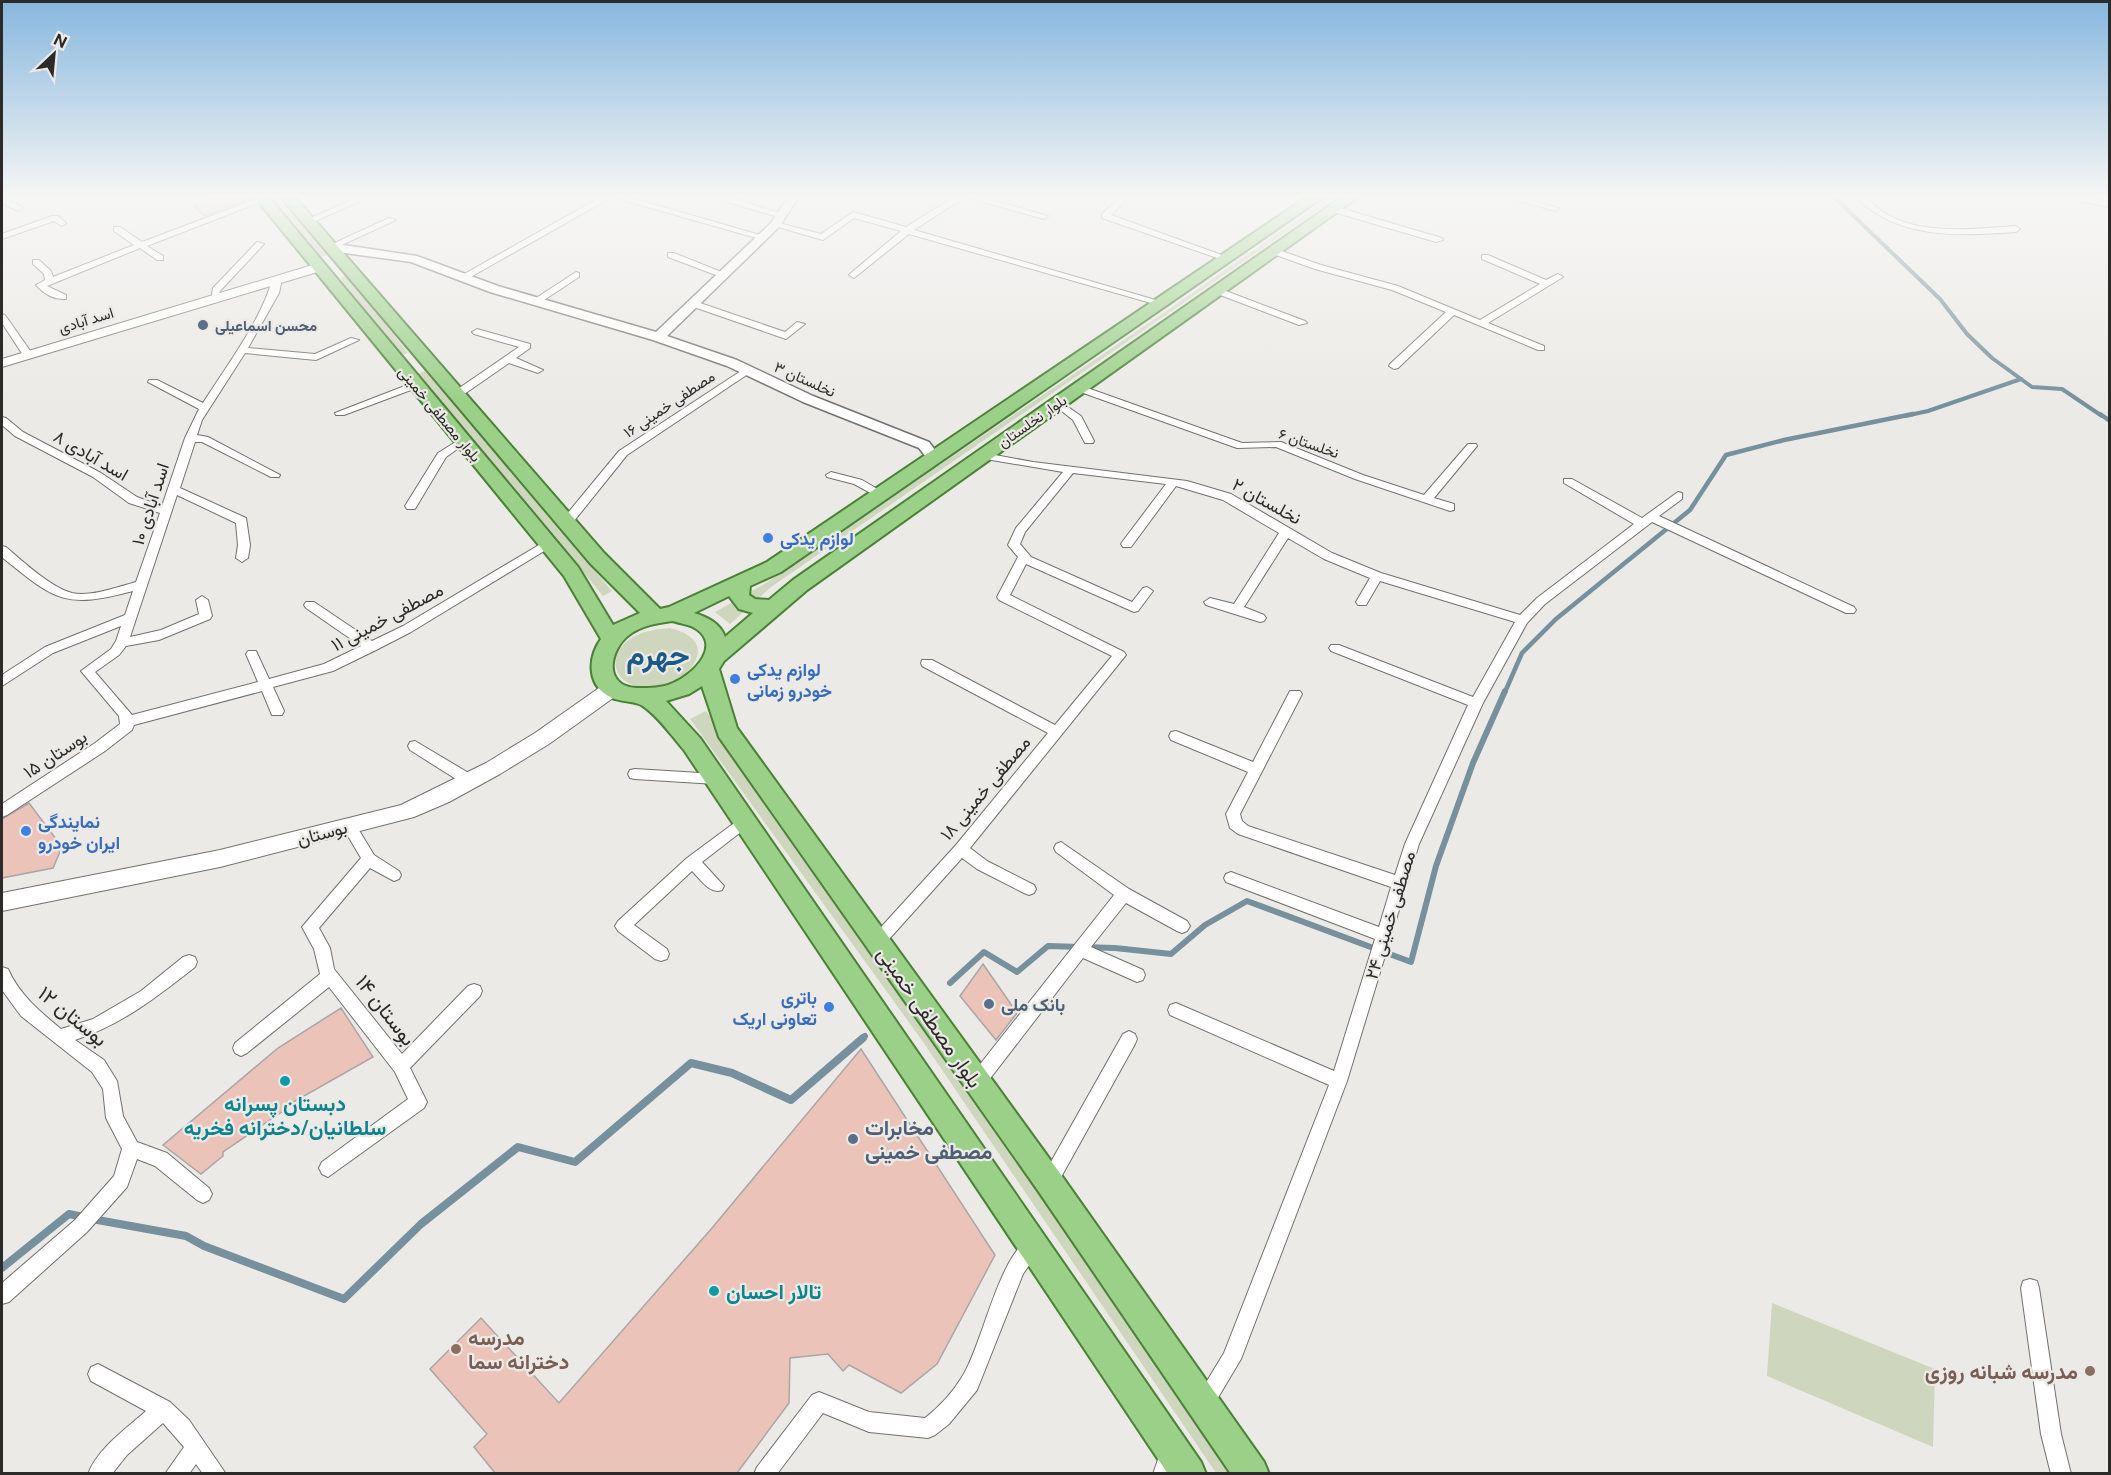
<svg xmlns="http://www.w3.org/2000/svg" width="2111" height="1475" font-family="'Public Sans',Vazirmatn,sans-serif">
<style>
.green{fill:#cfd6be}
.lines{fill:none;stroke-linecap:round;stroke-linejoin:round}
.stream-far3{stroke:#77909d;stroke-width:4}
.stream-far2{stroke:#77909d;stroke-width:4.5}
.stream-far1{stroke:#77909d;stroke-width:6}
.stream{stroke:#77909d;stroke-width:8}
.building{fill:#ecc3b9;stroke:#aaa6a5;stroke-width:1.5}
.minor-casing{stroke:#73716e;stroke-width:2}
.tertiary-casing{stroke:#73716e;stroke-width:3}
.secondary-casing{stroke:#73716e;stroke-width:2}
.primary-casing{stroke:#498135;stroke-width:4}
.minor{fill:#fff;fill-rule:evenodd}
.tertiary{fill:#fff;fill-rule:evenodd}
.secondary{fill:#fff;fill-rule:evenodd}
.primary{fill:#9bd089;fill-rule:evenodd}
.service-dot{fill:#5c6f8a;stroke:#eceae6;stroke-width:2}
.shop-dot{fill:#3f7fe0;stroke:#eceae6;stroke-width:2}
.culture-dot{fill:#0f9aa8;stroke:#eceae6;stroke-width:2}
.education-dot{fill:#8d6e63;stroke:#eceae6;stroke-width:2}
.labels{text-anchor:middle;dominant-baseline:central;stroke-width:4.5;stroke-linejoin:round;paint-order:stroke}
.far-street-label{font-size:15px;fill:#2c2b29;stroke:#eceae6}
.far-service-label{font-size:15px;font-weight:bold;fill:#4e5e75;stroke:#eceae6;text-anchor:start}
.street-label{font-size:18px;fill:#2c2b29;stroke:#eceae6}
.shop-label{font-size:18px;font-weight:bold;fill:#366cbe;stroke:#eceae6;text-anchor:start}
.service-label{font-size:18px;font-weight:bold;fill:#4e5e75;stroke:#eceae6;text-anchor:start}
.near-street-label{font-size:21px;fill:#2c2b29;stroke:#eceae6}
.near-culture-label{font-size:21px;font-weight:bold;fill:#0d838f;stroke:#eceae6}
.near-service-label{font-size:21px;font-weight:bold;fill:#4e5e75;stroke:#eceae6;text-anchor:start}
.near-education-label{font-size:21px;font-weight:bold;fill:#785e54;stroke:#eceae6;text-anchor:start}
.town-label{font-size:30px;font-weight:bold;fill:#1b5989;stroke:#eceae6}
</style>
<rect width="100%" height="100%" fill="#eceae6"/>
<g class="green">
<polygon points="270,195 278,195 328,255 321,257"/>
<polygon points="1333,195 1340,195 771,587 730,624 715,612 766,583 1165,312"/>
<polygon points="347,275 408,353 401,355 340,278"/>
<polygon points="425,371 612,591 603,596 418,374"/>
<path d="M 670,628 C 732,643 677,697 636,686 C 610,679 610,653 630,639 C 642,631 656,629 670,628 Z"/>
<polygon points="706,711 1236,1473 1216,1473 921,1039 690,719"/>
<polygon points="1772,1303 1935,1369 1933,1447 1767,1376"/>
</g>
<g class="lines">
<g class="stream-far3">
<polyline points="1832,195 1940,299 1967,334 1992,358 2032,387 2062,389 2102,416"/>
<polyline points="1905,416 1928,411 2021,379"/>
</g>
<g class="stream-far2">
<polyline points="2100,414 2110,421"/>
<polyline points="1505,692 1522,653 1556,619 1690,510 1726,455 1784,440 1913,414"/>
</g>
<g class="stream-far1">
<polyline points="950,983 984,952 1017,972 1048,946 1115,948 1171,954 1205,925 1247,901 1411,962 1436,866 1473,763 1505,691"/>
<polyline points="861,1039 865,1036"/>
</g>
<g class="stream">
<polyline points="92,1219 186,1236 204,1246 344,1299 421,1224 518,1147 575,1162 691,1063 732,1073 791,1100 863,1038"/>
<polyline points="2,1268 69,1214 83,1217"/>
</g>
</g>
<g class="building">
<polygon points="226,195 251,195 252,198 204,216 194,206"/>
<polygon points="29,803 62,847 53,868 2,878 2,819"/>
<polygon points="983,964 1017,1013 996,1040 960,996"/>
<polygon points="341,1008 373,1057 288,1105 286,1109 223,1152 223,1156 201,1174 163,1145 278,1048"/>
<polygon points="861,1049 995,1255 937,1364 901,1393 849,1365 843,1371 828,1354 790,1358 789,1403 737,1473 495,1473 474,1447 487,1434 430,1369 481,1318 559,1403 712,1228"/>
</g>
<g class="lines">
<g class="minor-casing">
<g id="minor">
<polygon points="363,195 373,195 311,223 304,221"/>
<polygon points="604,195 621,195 767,237 760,239 612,197 467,279 459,277"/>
<polygon points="957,195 975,195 1048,216 1044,219 965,197 914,230 1166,303 1158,305 909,234 854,278 849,275 851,273 901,231 854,218 823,240 771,225 775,222 821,234 853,212 906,227"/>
<polygon points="1123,195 1131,195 1111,215 1230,258 1223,260 1102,218 1102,214"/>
<polygon points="1498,195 1511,195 1559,208 1555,211"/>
<path d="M 1854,195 L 1863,195 C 1871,202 1879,210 1888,215 C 1924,235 1976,229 2016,226 L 2020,229 L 2016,232 C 1959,236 1896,240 1854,195 Z"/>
<path d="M 261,197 L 268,199 L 147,246 L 163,256 L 163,260 L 157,260 L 140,248 L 47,286 L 66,295 L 66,299 C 55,300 44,294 36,285 L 45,280 L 44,274 L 33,264 L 33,260 L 39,260 L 51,271 L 53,277 L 134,245 L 114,231 L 114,227 L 120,227 L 142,242 Z"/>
<polygon points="724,197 730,197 785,215 778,217 724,201"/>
<polygon points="2079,197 2110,202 2110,207 2079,201"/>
<polygon points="2,198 21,206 22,208 18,211 2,203"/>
<polygon points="1333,206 1442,238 1443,240 1436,242 1330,211 1329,209"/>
<polygon points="52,216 58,216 66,223 62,226 54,221 2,239 2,234"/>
<polygon points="389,218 396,220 333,249 326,247"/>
<polygon points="257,242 264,244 220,291 217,300 211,300 213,288"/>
<polygon points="1270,249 1276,249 1321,265 1398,286 1480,320 1540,284 1482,259 1482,255 1488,255 1546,280 1558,274 1563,277 1488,323 1544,346 1544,350 1538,350 1454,315 1398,368 1394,369 1389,366 1390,364 1446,312 1392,290 1315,269 1270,253"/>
<polygon points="668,253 674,253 729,275 721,277 668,257"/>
<polygon points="576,272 579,273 579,277 538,304 530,302"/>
<path d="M 277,276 L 282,279 L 279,293 L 248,348 L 315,354 L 351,338 L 359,340 L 316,360 L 245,353 L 202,420 L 197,435 L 208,437 L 280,475 L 279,477 L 271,477 L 202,442 L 195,442 L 180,488 L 246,518 L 250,545 L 248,558 L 242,562 L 236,558 L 238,545 L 236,523 L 177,495 L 130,637 L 161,630 L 199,614 L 196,600 L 202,596 L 208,600 L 212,616 L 210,619 L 159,640 L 126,646 L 119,655 L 95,672 L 132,715 L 258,682 L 246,654 L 248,651 L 256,651 L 269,679 L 324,664 L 361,646 L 306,608 L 304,605 L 306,602 L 314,602 L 372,641 L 403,626 L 544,542 L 548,541 L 554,545 L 411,632 L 376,650 L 333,671 L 273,687 L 284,711 L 282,715 L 272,715 L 262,691 L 134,725 L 132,730 L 105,751 L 7,815 L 2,817 L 2,804 L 95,743 L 120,724 L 119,716 L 81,671 L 111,649 L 116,641 L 121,626 L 53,653 L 2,686 L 2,675 L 45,647 L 125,615 L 133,591 C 65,609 56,601 3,558 L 2,546 L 6,547 C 22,561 52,588 72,593 C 92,597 117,587 136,582 L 160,513 L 129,503 L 93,477 L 15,436 L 2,425 L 2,417 L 6,418 L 23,432 L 101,473 L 137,497 L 162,506 L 185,438 L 199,409 L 148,382 L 149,380 L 157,380 L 203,403 C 224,370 264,316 272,279 Z"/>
<polygon points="1218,288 1305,321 1307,323 1299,325 1215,293 1213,291"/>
<polygon points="691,302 697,302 785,332 797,322 805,324 786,339 691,306"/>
<polygon points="2,314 5,315 33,355 31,357 23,355 2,323"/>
<polygon points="477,329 530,344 530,348 516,358 543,370 538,373 509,363 460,397 452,397 452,393 519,347 474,334 472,332"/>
<polygon points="747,367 752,370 751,372 627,455 570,526 562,526 562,520 619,451"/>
<polygon points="415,382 419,383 419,387 344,415 336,415 335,413"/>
<polygon points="1079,385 1242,443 1281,442 1363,475 1424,495 1468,444 1476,444 1477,446 1434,498 1454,504 1454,510 1450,511 1355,479 1276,447 1237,448 1075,390 1074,388"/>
<polygon points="1058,400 1081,416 1094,441 1093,443 1085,443 1073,420 1054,405 1054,401"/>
<polygon points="462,438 467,441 466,443 446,457 415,509 407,509 405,506 438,453"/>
<polygon points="984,453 1033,462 1187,481 1231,494 1332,553 1381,573 1520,615 1537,598 1634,524 1564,483 1564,479 1572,479 1642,518 1678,492 1682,493 1682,499 1659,516 1854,607 1856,610 1854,613 1846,613 1652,522 1545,604 1527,623 1483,703 1419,844 1347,1081 1241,1359 1210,1411 1203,1414 1196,1411 1193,1404 1224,1353 1329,1085 1170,1015 1168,1010 1170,1005 1176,1003 1334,1071 1375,939 1226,882 1224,878 1226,874 1231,872 1379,927 1391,887 1238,834 1230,828 1226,814 1248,772 1171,740 1169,736 1171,732 1176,731 1253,762 1290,691 1300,691 1302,694 1240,814 1242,821 1248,826 1395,875 1405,844 1468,705 1331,651 1329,648 1331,645 1339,645 1473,697 1515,622 1380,581 1366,605 1358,605 1356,602 1370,578 1324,559 1288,538 1244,607 1264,615 1266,618 1264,621 1260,622 1206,605 1204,602 1210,598 1234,604 1279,533 1223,500 1176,486 1131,547 1123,547 1121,544 1123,541 1166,484 1073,473 1025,532 1020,544 1031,557 1132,602 1143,588 1147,587 1153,591 1138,611 1134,612 1026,564 1010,595 1124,652 1126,655 970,848 987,861 1034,885 1036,889 1034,893 1029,895 1024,893 977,869 962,858 882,947 877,949 872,947 869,942 872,937 956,845 1048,733 922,666 921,663 922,660 932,660 1055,725 1112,656 999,600 997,597 1018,557 1008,545 1016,528 1063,472 980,458 980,454"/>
<polygon points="831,472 862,480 886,494 880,498 876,496 854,484 827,477 826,475"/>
<polygon points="415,741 477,778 479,782 477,786 467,786 410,750 408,746 410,742"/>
<polygon points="635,769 716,774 721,775 723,779 721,783 716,784 635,779 630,778 628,774 630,770"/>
<path d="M 745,815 L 750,817 L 752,821 L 750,825 L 702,862 L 724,886 L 722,890 C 710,895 700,879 692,871 L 634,925 L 667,949 L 669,954 L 667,959 L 661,961 L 655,959 L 618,931 L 615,926 L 618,921 L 687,858 Z"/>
<polygon points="349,820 354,822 374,855 399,871 401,875 399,879 394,881 370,868 319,928 330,948 334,969 402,1054 468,986 474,984 480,986 482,991 480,996 410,1068 427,1102 424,1108 328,1177 322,1174 319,1168 322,1162 408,1099 395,1072 329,987 247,1053 241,1056 235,1053 233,1048 235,1043 320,974 314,949 302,927 361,858 342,826 344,822"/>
<polygon points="1061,842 1129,889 1187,921 1190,926 1187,931 1182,933 1177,931 1126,903 1091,947 1143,970 1145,975 1143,980 1137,982 1083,958 982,1089 976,1091 970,1089 968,1083 970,1077 1114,895 1056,852 1054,848 1056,844"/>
<path d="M 189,955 L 195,957 L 197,962 L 195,967 C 157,997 121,1025 75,1040 L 104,1060 L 117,1081 L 123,1116 L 137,1142 L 167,1153 L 209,1188 L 212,1194 L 209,1200 L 203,1203 L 197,1200 L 155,1166 L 137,1159 L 127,1187 L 87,1232 L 9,1302 L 2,1304 L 2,1283 L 75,1220 L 114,1176 L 122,1149 L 106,1118 L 103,1089 L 92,1072 L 21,1016 L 2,990 L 2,967 L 8,969 C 19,994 39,1011 61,1029 L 93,1019 L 141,991 L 183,957 Z"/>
<polygon points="1129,1031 1135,1034 1137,1039 1135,1044 1055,1188 1049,1191 1043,1188 1040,1182 1043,1176 1123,1034"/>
<path d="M 1034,1236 L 1040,1239 L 1043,1245 L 1023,1274 L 977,1390 L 949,1424 L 935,1435 L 928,1438 L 869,1432 L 823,1413 L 777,1474 L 754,1474 L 757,1467 L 812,1395 L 819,1392 L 869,1412 L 925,1418 C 939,1407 953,1392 962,1377 C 983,1345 999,1250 1034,1236 Z"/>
<polygon points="2030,1279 2037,1281 2039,1288 2061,1434 2071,1474 2051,1474 2041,1434 2021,1288 2023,1281"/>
<path d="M 98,1364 L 170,1402 L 189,1420 L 226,1474 L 203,1474 L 196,1464 L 189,1474 L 165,1474 L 184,1447 L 163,1423 L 127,1455 L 112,1474 L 88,1474 C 98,1448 126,1429 146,1411 L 91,1381 L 88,1374 L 91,1367 Z"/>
<polygon points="1170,1442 1177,1445 1180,1452 1173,1474 1153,1474 1163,1445"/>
</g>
</g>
<g class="tertiary-casing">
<polygon id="tertiary" points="789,195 800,195 779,227 667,336 737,360 813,396 929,442 941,458 939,461 929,461 919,448 803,402 727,366 653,340 490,292 411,262 330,251 324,247 330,243 417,256 498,286 656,332 771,223"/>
</g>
<g class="secondary-casing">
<g id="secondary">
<polygon points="319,263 324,264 325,267 324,270 2,367 2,359"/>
<polygon points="613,681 620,683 622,688 620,693 549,744 500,774 449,802 414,817 220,867 2,911 2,893 220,850 401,805 486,763 535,733 606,683"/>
</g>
</g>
<g class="primary-casing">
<path id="primary" d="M 253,195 L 267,195 L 578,567 L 613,625 L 640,613 L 590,563 L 279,195 L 293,195 L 604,553 L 660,609 L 669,607 L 767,562 L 1310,195 L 1326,195 L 781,572 L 750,586 L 749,595 L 755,599 L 769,600 L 793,580 L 1345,195 L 1361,195 L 807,590 L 724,661 L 719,669 L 737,728 L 1059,1172 L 1264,1462 L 1269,1474 L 1231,1474 L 1039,1192 L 719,737 L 702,686 L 689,694 L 666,701 L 700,738 L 1201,1462 L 1206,1474 L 1168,1474 L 684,750 C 671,735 659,717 643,706 C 636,701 621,702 612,698 C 587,687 587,659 601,639 L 564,576 ZM 729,596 L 739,609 L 753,613 L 725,637 C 720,623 707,617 694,613 ZM 673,621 C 679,623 685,624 691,626 C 725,642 695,674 673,683 C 662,688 649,688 637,688 C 603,687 609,650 629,635 C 642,625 658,623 673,621 Z"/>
</g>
<use href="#minor" class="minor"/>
<use href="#tertiary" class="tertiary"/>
<use href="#secondary" class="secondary"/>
<use href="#primary" class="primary"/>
</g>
<linearGradient id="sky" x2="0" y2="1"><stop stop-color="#87b7de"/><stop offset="0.49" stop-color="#f6f6f4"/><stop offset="1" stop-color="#f6f6f4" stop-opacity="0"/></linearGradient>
<rect width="2111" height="401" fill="url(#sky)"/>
<g class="service-dot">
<circle cx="203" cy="325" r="6"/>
<circle cx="989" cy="1004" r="6"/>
<circle cx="853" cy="1139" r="6"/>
</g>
<g class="shop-dot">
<circle cx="768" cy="538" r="6"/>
<circle cx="735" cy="679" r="6"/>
<circle cx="26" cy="831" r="6"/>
<circle cx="829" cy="1007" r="6"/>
</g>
<g class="culture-dot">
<circle cx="285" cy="1081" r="6"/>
<circle cx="714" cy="1291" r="6"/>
</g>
<g class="education-dot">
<circle cx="456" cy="1349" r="6"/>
<circle cx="2090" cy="1371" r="6"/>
</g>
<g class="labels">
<g class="far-street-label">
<text transform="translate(86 320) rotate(-17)">اسد آبادی</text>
<text transform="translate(805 379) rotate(24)">نخلستان ۳</text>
<text transform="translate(669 404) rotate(-34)">مصطفی خمینی ۱۶</text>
<text transform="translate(440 414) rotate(50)">بلوار مصطفی خمینی</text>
<text transform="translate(1032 421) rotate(-35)">بلوار نخلستان</text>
<text transform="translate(1309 443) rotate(19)">نخلستان ۶</text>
</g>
<g class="far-service-label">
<text x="215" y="325">محسن اسماعیلی</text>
</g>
<g class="street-label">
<text transform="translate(91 455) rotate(30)">اسد آبادی ۸</text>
<text transform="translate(1267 501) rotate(29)">نخلستان ۲</text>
<text transform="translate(150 504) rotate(-72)">اسد آبادی ۱۰</text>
<text transform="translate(387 617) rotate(-28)">مصطفی خمینی ۱۱</text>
<text transform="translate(55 754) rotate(-33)">بوستان ۱۵</text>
<text transform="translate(985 788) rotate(-50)">مصطفی خمینی ۱۸</text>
<text transform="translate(322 833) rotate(-15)">بوستان</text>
<text transform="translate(1390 915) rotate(-73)">مصطفی خمینی ۲۴</text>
</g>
<g class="shop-label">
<text x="780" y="538">لوازم یدکی</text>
<text x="747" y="669">لوازم یدکی<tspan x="747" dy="21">خودرو زمانی</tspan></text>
<text x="38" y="821">نمایندگی<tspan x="38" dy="21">ایران خودرو</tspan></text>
<text x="817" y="997" text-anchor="end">باتری<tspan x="817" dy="21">تعاونی اریک</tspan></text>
</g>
<g class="service-label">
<text x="1001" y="1004">بانک ملی</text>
</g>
<g class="near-street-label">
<text transform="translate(386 1010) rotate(52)">بوستان ۱۴</text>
<text transform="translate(73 1016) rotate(39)">۱۲ بوستان</text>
<text transform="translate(930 1017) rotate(55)">بلوار مصطفی خمینی</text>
</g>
<g class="near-culture-label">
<text x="285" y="1103">دبستان پسرانه<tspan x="285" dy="24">سلطانیان/دخترانه فخریه</tspan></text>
<text x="726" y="1291" text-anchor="start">تالار احسان</text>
</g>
<g class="near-service-label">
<text x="865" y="1127">مخابرات<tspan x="865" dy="24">مصطفی خمینی</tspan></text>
</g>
<g class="near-education-label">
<text x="468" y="1337">مدرسه<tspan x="468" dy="24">دخترانه سما</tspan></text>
<text x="2078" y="1371" text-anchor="end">مدرسه شبانه روزی</text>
</g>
<g class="town-label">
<text x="658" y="654">جهرم</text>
</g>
</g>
<rect width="2111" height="1475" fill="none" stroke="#2c2b29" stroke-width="6"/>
<g transform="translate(54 54) rotate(26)" stroke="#eceae6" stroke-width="4.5" paint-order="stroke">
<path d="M0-4.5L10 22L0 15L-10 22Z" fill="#2c2b29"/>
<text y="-9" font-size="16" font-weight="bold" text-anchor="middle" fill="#2c2b29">N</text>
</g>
</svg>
